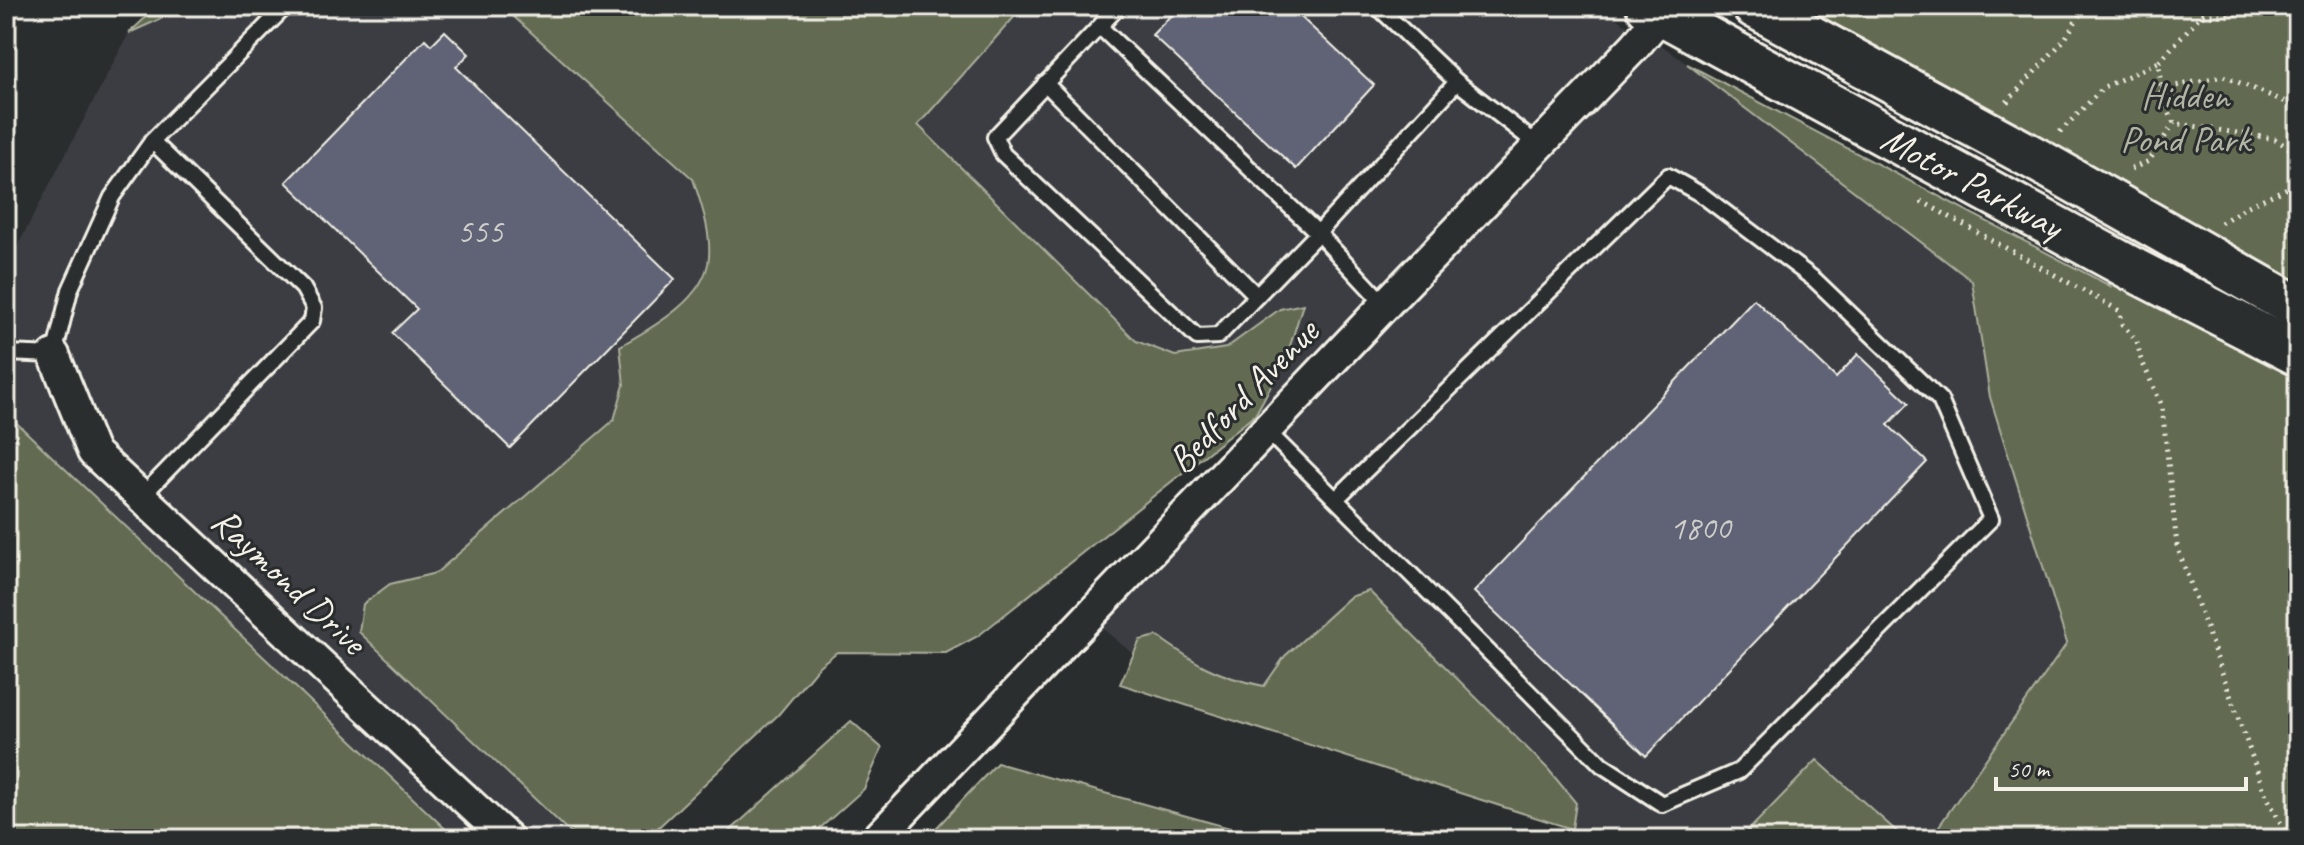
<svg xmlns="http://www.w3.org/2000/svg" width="2304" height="845" font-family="Caveat,sans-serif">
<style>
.built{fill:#3a3d43}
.green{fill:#626b51;stroke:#abae9c;stroke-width:2}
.building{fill:#5e6375;stroke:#f4f1e8;stroke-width:2}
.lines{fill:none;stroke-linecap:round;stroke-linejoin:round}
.service-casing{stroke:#f4f1e8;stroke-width:20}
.minor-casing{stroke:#f4f1e8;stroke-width:36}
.secondary-casing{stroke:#f4f1e8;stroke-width:48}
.path{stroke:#f4f1e8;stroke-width:5;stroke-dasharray:2 6;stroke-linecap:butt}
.service{stroke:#2a2d2e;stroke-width:14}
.minor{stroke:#2a2d2e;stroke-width:30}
.secondary{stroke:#2a2d2e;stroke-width:42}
.labels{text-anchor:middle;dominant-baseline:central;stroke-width:6;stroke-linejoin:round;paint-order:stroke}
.number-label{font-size:34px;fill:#cececb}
.park-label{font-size:38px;fill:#b2b5a4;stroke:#2a2d2e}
.street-label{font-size:38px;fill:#f4f1e8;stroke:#2a2d2e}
</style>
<rect width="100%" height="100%" fill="#2a2d2e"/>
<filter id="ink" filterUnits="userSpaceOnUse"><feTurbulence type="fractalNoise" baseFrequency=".0125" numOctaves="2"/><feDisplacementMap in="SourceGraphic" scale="16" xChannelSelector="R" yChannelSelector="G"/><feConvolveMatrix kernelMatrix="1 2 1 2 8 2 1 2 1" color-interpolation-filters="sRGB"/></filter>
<g filter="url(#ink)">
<g class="built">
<polygon points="189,6 502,6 693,179 706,219 710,260 697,290 661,324 620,346 624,385 614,420 436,573 390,584 363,604 359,632 577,839 456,839 6,413 6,268 129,33"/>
<polygon points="1024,6 1593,6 1653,39 1687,64 1972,281 1990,397 2067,643 1930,839 1905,839 1817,760 1740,839 1594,839 1572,829 1576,803 1285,656 1264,686 1232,679 1194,662 1157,636 1140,640 1133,654 1095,622 1267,443 1255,415 1286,359 1303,304 1280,309 1226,348 1175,356 1136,341 918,124"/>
</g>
<g class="green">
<polygon points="158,6 189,6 129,33"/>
<path d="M 502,6 L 1024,6 L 918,125 L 1136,341 L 1175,356 L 1226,348 L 1280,309 L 1303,304 L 1286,359 L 1255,415 L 978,636 L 946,653 L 837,652 L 819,666 L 778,715 L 646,839 L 577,839 L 359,632 L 363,604 L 390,584 L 436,573 L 614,420 L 624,385 L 620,346 C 652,328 706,299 709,257 C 711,230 701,204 693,179 Z"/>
<polygon points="1754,6 2298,6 2298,308"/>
<polygon points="1687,64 2110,286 2100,266 2298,354 2298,839 1930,839 2067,643 1990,397 1972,281"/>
<polygon points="6,413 456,839 6,839"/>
<path d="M 1369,591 L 1548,769 L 1576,803 L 1572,829 L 1120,684 L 1140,640 L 1157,636 C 1195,663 1217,677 1264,686 L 1285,656 L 1350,597 Z"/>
<polygon points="851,721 882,748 864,789 808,839 721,839"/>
<polygon points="1817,760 1905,839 1740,839"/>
<polygon points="997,763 1269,839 926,839"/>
</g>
<g class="building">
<polygon points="1180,6 1289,6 1374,85 1296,169 1152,35"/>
<polygon points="445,31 469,54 456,67 675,279 510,448 392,333 417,309 286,182 425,39 431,45"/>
<polygon points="1754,299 1836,378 1858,354 1909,403 1888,425 1927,462 1646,756 1474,592"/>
</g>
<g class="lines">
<g class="service-casing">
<g id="service">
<polyline points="1377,6 1457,82"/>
<polyline points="1100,27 1318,233 1218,336 1197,337 1003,154 995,137 1119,6"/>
<polyline points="1045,83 1257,296"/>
<polyline points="1385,305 1318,233 1457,82 1538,145"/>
<polyline points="7,353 54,355 70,290 112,197 152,141"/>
<polyline points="1266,430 1602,765 1662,804 1739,771 1991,519 1940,400 1815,280 1702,195 1668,176 1336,499"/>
<polyline points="141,497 312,321 314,308 303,288 152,141 286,6"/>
</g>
</g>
<g class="minor-casing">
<g id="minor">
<polyline points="54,355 93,452 508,839"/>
<polyline points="877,839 1385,305 1635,46 1651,27 1665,6"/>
</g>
</g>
<g class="secondary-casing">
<g id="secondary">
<polyline points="1648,6 2134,270 2298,354"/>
<polyline points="1754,6 2041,162 2298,308"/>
</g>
</g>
<g class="path">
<polyline points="2259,6 2232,15 2201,15 2159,62 2161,94 2174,123 2275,139 2298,154"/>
<polyline points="2202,14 2209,6"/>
<polyline points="2161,89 2223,76 2298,107"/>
<polyline points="2007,102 2065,39 2085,6"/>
<polyline points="2060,132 2104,87 2159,62"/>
<polyline points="2131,169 2149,161 2174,123"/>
<polyline points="1921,201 2120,311 2122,324 2137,341 2141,359 2162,406 2177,546 2265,793 2289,839"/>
<polyline points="2221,223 2246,207 2298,183"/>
</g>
<use href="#service" class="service"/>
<use href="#minor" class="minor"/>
<use href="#secondary" class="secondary"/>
</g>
</g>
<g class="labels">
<g class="number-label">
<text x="480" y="231">555</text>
<text x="1700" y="527">1800</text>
</g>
<g class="park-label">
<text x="2185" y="95">Hidden<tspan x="2185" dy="44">Pond Park</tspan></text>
</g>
<g class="street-label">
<text transform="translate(1972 182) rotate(28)">Motor Parkway</text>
<text transform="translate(1243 396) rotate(-46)">Bedford Avenue</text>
<text transform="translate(289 581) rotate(43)">Raymond Drive</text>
</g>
</g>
<rect width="2304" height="845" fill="none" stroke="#2a2d2e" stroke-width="32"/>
<rect x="16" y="16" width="2272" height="813" fill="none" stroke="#f4f1e8" stroke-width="3" filter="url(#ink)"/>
<path d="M1996 777v12h250v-12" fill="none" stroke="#f4f1e8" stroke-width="4"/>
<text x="2008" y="777" font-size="24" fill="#f4f1e8" stroke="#2a2d2e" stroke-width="6" paint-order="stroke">50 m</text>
</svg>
